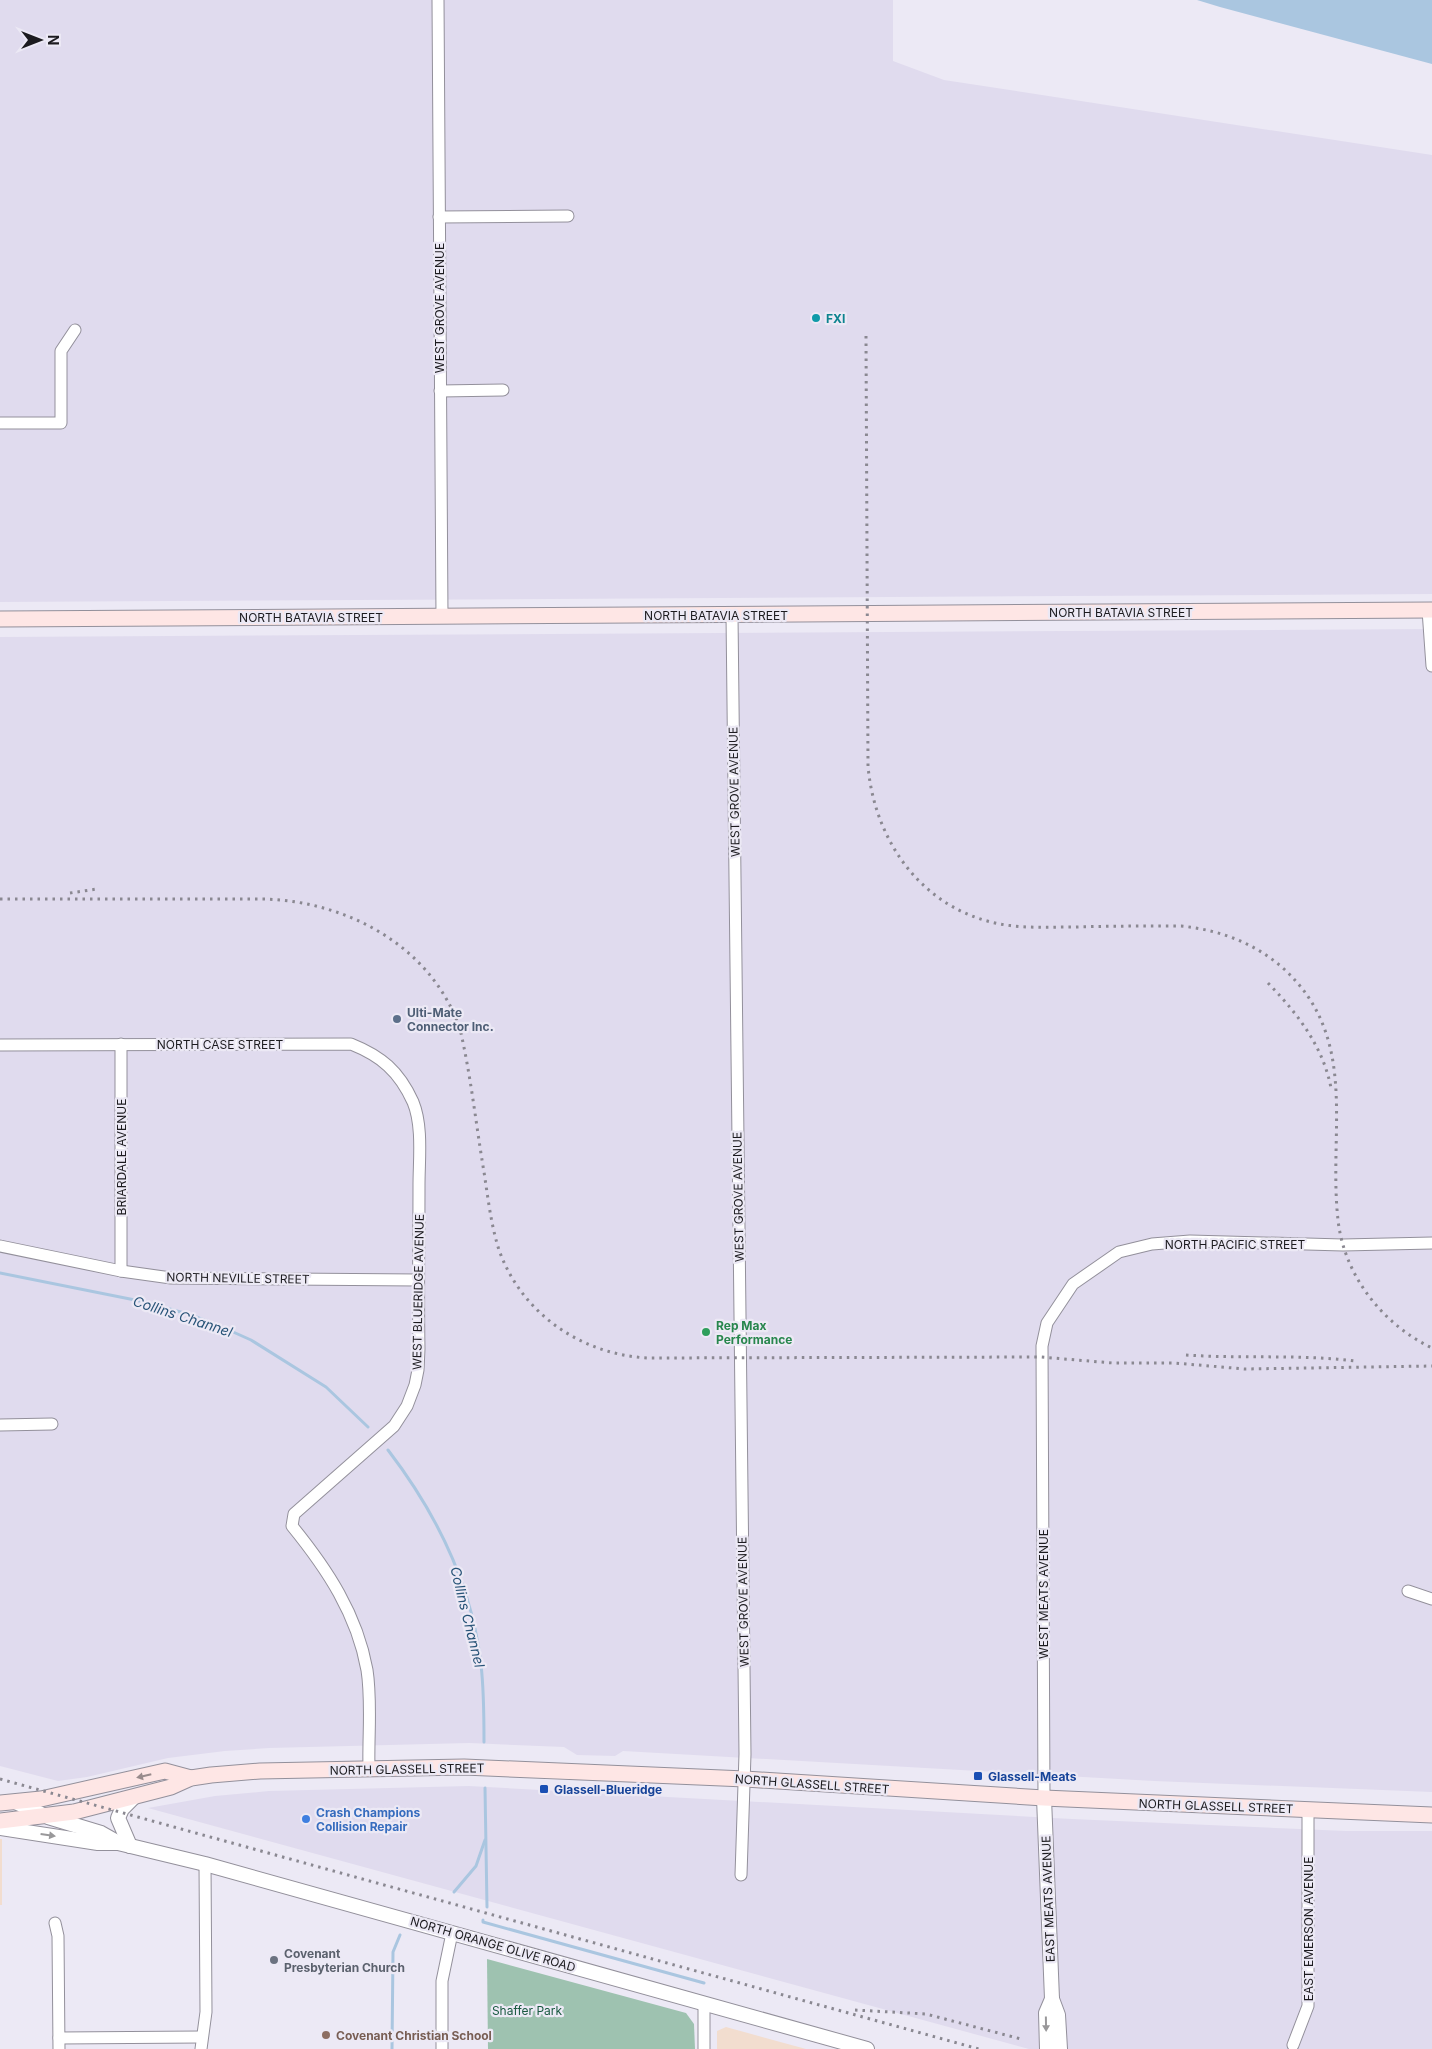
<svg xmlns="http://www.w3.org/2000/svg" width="1432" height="2049" font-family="Inter,sans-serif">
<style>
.commercial{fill:#f2ddcf}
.built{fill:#e0dbee}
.green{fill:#9ec2b0}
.water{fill:#aac6e0}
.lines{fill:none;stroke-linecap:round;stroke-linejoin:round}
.stream{stroke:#aac6e0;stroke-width:3}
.minor-casing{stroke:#93909b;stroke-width:13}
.tertiary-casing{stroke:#93909b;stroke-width:16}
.secondary-casing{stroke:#93909b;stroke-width:17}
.minor{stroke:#fff;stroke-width:11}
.tertiary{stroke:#fff;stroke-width:14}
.secondary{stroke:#fee6e5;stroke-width:15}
.rail{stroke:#8a8891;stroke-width:3;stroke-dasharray:2.5 5;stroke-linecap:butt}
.oneway{fill:#988b8c}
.oneway2{fill:#99989a}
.culture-dot{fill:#0f9aa8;stroke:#ece9f5;stroke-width:2}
.service-dot{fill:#5c6f8a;stroke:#ece9f5;stroke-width:2}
.leisure-dot{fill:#2e9e5b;stroke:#ece9f5;stroke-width:2}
.transit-dot{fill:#1a4fb4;stroke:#ece9f5;stroke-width:2}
.shop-dot{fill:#3f7fe0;stroke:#ece9f5;stroke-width:2}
.worship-dot{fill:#6b7280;stroke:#ece9f5;stroke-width:2}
.education-dot{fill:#8d6e63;stroke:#ece9f5;stroke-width:2}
.labels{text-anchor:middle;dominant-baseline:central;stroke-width:4.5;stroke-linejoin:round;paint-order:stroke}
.street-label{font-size:12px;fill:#1c1b1f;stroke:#ece9f5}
.culture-label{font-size:12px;font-weight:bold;fill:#0d838f;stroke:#ece9f5;text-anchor:start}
.service-label{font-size:12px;font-weight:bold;fill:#4e5e75;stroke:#ece9f5;text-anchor:start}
.leisure-label{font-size:12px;font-weight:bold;fill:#27864d;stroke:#ece9f5;text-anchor:start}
.transit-label{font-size:12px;font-weight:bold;fill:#164399;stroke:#ece9f5;text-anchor:start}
.shop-label{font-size:12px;font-weight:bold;fill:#366cbe;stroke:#ece9f5;text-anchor:start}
.worship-label{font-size:12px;font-weight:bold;fill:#5b616d;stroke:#ece9f5;text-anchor:start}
.park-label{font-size:12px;fill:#185940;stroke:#ece9f5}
.education-label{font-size:12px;font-weight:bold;fill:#785e54;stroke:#ece9f5;text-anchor:start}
.water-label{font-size:14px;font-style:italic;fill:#275377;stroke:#ece9f5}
</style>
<rect width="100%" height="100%" fill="#ece9f5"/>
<g class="commercial">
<rect x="0" y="1839" width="2" height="66"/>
<polygon points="726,2027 806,2049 717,2049 717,2031"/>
</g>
<g class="built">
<polygon points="0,0 893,0 893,61 944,80 1432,155 1432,594 0,602"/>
<polygon points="1432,629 1432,1792 1154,1781 623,1751 615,1756 577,1755 564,1747 469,1743 269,1748 225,1751 168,1758 87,1777 58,1781 0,1766 0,637"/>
<polygon points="469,1786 1072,1819 1346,1831 1432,1831 1432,2049 1029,2049 148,1808 215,1796 269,1791"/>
</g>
<polygon class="green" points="487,1959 686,2013 694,2024 695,2049 488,2049"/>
<polygon class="water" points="1197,0 1432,0 1432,64 1220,7"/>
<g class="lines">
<g class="stream">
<polyline points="0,1273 145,1302 191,1315 222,1327 251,1340 326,1387 368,1427"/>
<path d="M 388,1450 C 437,1514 472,1585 481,1665 C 484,1690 484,1716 484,1742"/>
<polyline points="485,1788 487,1907"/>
<polyline points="454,1892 476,1866 485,1840"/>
<polyline points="483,1920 483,1922 704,1983"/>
<polyline points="392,2049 393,1952 400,1935"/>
</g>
<g class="minor-casing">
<g id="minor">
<polyline points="438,0 442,617"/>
<polyline points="439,217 568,216"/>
<polyline points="440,391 503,390"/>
<polyline points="0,423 61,423 61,351 75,330"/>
<polyline points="1428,610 1432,666"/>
<polyline points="732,615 745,1754 741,1875"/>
<polyline points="121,1044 121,1271"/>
<path d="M 0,1045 L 351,1044 C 381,1056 399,1071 413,1102 C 423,1126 419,1160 419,1185 C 419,1240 418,1295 419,1349 L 418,1370 L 415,1385 L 407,1406 L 394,1426 L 294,1514 L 292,1526 C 327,1569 357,1614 367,1670 C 372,1702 368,1737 369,1769"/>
<polyline points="0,1246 121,1271 171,1278 418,1280"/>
<polyline points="0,1425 52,1424"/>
<polyline points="1408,1591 1432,1599"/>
<polyline points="1044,1798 1042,1346 1047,1323 1073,1284 1119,1252 1152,1244 1190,1241 1343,1245 1432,1243"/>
<polyline points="55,1923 58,1936 59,2049"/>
<polyline points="59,2038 201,2037"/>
<polyline points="1293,2045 1308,2006 1308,1810"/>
<polyline points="201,2049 206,2012 205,1864"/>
<polyline points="442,2049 442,1981 452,1933"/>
<polyline points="704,2049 704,2005"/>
</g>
</g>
<g class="tertiary-casing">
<g id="tertiary">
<polyline points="1044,1798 1052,1999 1058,2015 1060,2049"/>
<polyline points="15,1802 48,1817 101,1833 117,1842"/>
<polyline points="0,1828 98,1843 118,1843 205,1864 867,2049"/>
<polyline points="130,1846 118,1818 122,1809 134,1797"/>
<polyline points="1047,2049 1046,2013 1052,1999"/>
</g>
</g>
<g class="secondary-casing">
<g id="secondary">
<polyline points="0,619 1432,610"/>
<polyline points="0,1803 41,1799 165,1771 191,1778"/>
<polyline points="0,1821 74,1812 171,1787 191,1778 211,1775 260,1771 464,1767 745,1779 1044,1798 1432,1815"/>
</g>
</g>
<use href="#minor" class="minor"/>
<use href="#tertiary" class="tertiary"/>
<use href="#secondary" class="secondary"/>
<g class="rail">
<path d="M 866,336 L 868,766 C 874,837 918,904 991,922 C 1018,929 1046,927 1074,927 C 1110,926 1145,926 1181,926 C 1220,930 1255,943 1284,969 C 1360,1039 1328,1130 1338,1220 C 1344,1275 1382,1324 1432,1348"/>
<polyline points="70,893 97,889"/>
<path d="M 0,899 L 263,899 C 348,901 432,947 460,1029 C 471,1076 476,1125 484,1172 C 488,1198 491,1225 499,1250 C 522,1314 581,1354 647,1358 L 1041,1357 L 1113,1363 L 1174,1363 L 1245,1369 L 1432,1366"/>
<path d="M 1268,983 C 1297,1013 1323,1046 1331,1088"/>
<path d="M 1186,1355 C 1242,1359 1299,1354 1355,1361"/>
<polyline points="0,1779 979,2049"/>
<polyline points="855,2010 926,2014 1021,2039"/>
</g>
</g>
<defs><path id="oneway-solid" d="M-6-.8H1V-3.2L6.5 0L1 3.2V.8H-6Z" transform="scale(1.25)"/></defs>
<use class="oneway" href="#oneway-solid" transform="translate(144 1776) rotate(167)"/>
<g class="oneway2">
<use href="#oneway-solid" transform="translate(48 1835) rotate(8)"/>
<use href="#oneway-solid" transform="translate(1046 2024) rotate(89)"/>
</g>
<circle class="culture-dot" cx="816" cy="318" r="5"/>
<circle class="service-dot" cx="397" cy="1019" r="5"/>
<circle class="leisure-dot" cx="706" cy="1332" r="5"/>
<g class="transit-dot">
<rect x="973" y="1771" width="10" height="10" rx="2.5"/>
<rect x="539" y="1784" width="10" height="10" rx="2.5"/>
</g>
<circle class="shop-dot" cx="306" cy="1819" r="5"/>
<circle class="worship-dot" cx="274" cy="1960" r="5"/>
<circle class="education-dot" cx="326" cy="2035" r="5"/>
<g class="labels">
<g class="street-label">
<text transform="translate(439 308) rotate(-90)">WEST GROVE AVENUE</text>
<text x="1121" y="612">NORTH BATAVIA STREET</text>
<text x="716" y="615">NORTH BATAVIA STREET</text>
<text x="311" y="617">NORTH BATAVIA STREET</text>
<text transform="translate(734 792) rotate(-91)">WEST GROVE AVENUE</text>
<text x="220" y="1044">NORTH CASE STREET</text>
<text transform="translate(121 1157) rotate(-90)">BRIARDALE AVENUE</text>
<text transform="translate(738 1197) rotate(-91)">WEST GROVE AVENUE</text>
<text x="1235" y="1244">NORTH PACIFIC STREET</text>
<text transform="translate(238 1278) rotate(1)">NORTH NEVILLE STREET</text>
<text transform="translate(418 1292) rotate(-89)">WEST BLUERIDGE AVENUE</text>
<text transform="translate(1043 1594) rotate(-90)">WEST MEATS AVENUE</text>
<text transform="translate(743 1602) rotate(-91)">WEST GROVE AVENUE</text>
<text transform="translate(407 1769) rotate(-1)">NORTH GLASSELL STREET</text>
<text transform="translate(812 1784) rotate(4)">NORTH GLASSELL STREET</text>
<text transform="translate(1216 1806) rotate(2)">NORTH GLASSELL STREET</text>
<text transform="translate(1048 1899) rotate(-92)">EAST MEATS AVENUE</text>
<text transform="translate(1308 1929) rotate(-90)">EAST EMERSON AVENUE</text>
<text transform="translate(493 1944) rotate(16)">NORTH ORANGE OLIVE ROAD</text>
</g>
<g class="culture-label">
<text x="826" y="318">FXI</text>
</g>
<g class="service-label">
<text x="407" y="1012">Ulti-Mate<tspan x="407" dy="14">Connector Inc.</tspan></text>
</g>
<g class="leisure-label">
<text x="716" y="1325">Rep Max<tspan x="716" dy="14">Performance</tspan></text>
</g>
<g class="transit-label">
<text x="988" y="1776">Glassell-Meats</text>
<text x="554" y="1789">Glassell-Blueridge</text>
</g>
<g class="shop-label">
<text x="316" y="1812">Crash Champions<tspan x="316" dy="14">Collision Repair</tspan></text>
</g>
<g class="worship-label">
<text x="284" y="1953">Covenant<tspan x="284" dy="14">Presbyterian Church</tspan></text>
</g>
<g class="park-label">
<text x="527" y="2010">Shaffer Park</text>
</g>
<g class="education-label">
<text x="336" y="2035">Covenant Christian School</text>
</g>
<g class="water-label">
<text transform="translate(183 1316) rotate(18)">Collins Channel</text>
<text transform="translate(468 1617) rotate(76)">Collins Channel</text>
</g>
</g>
<g transform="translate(40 40) rotate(90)" stroke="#ece9f5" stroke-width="4" paint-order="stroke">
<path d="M0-4L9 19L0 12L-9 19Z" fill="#1c1b1f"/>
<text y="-8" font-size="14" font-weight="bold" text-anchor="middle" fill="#1c1b1f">N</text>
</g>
</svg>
